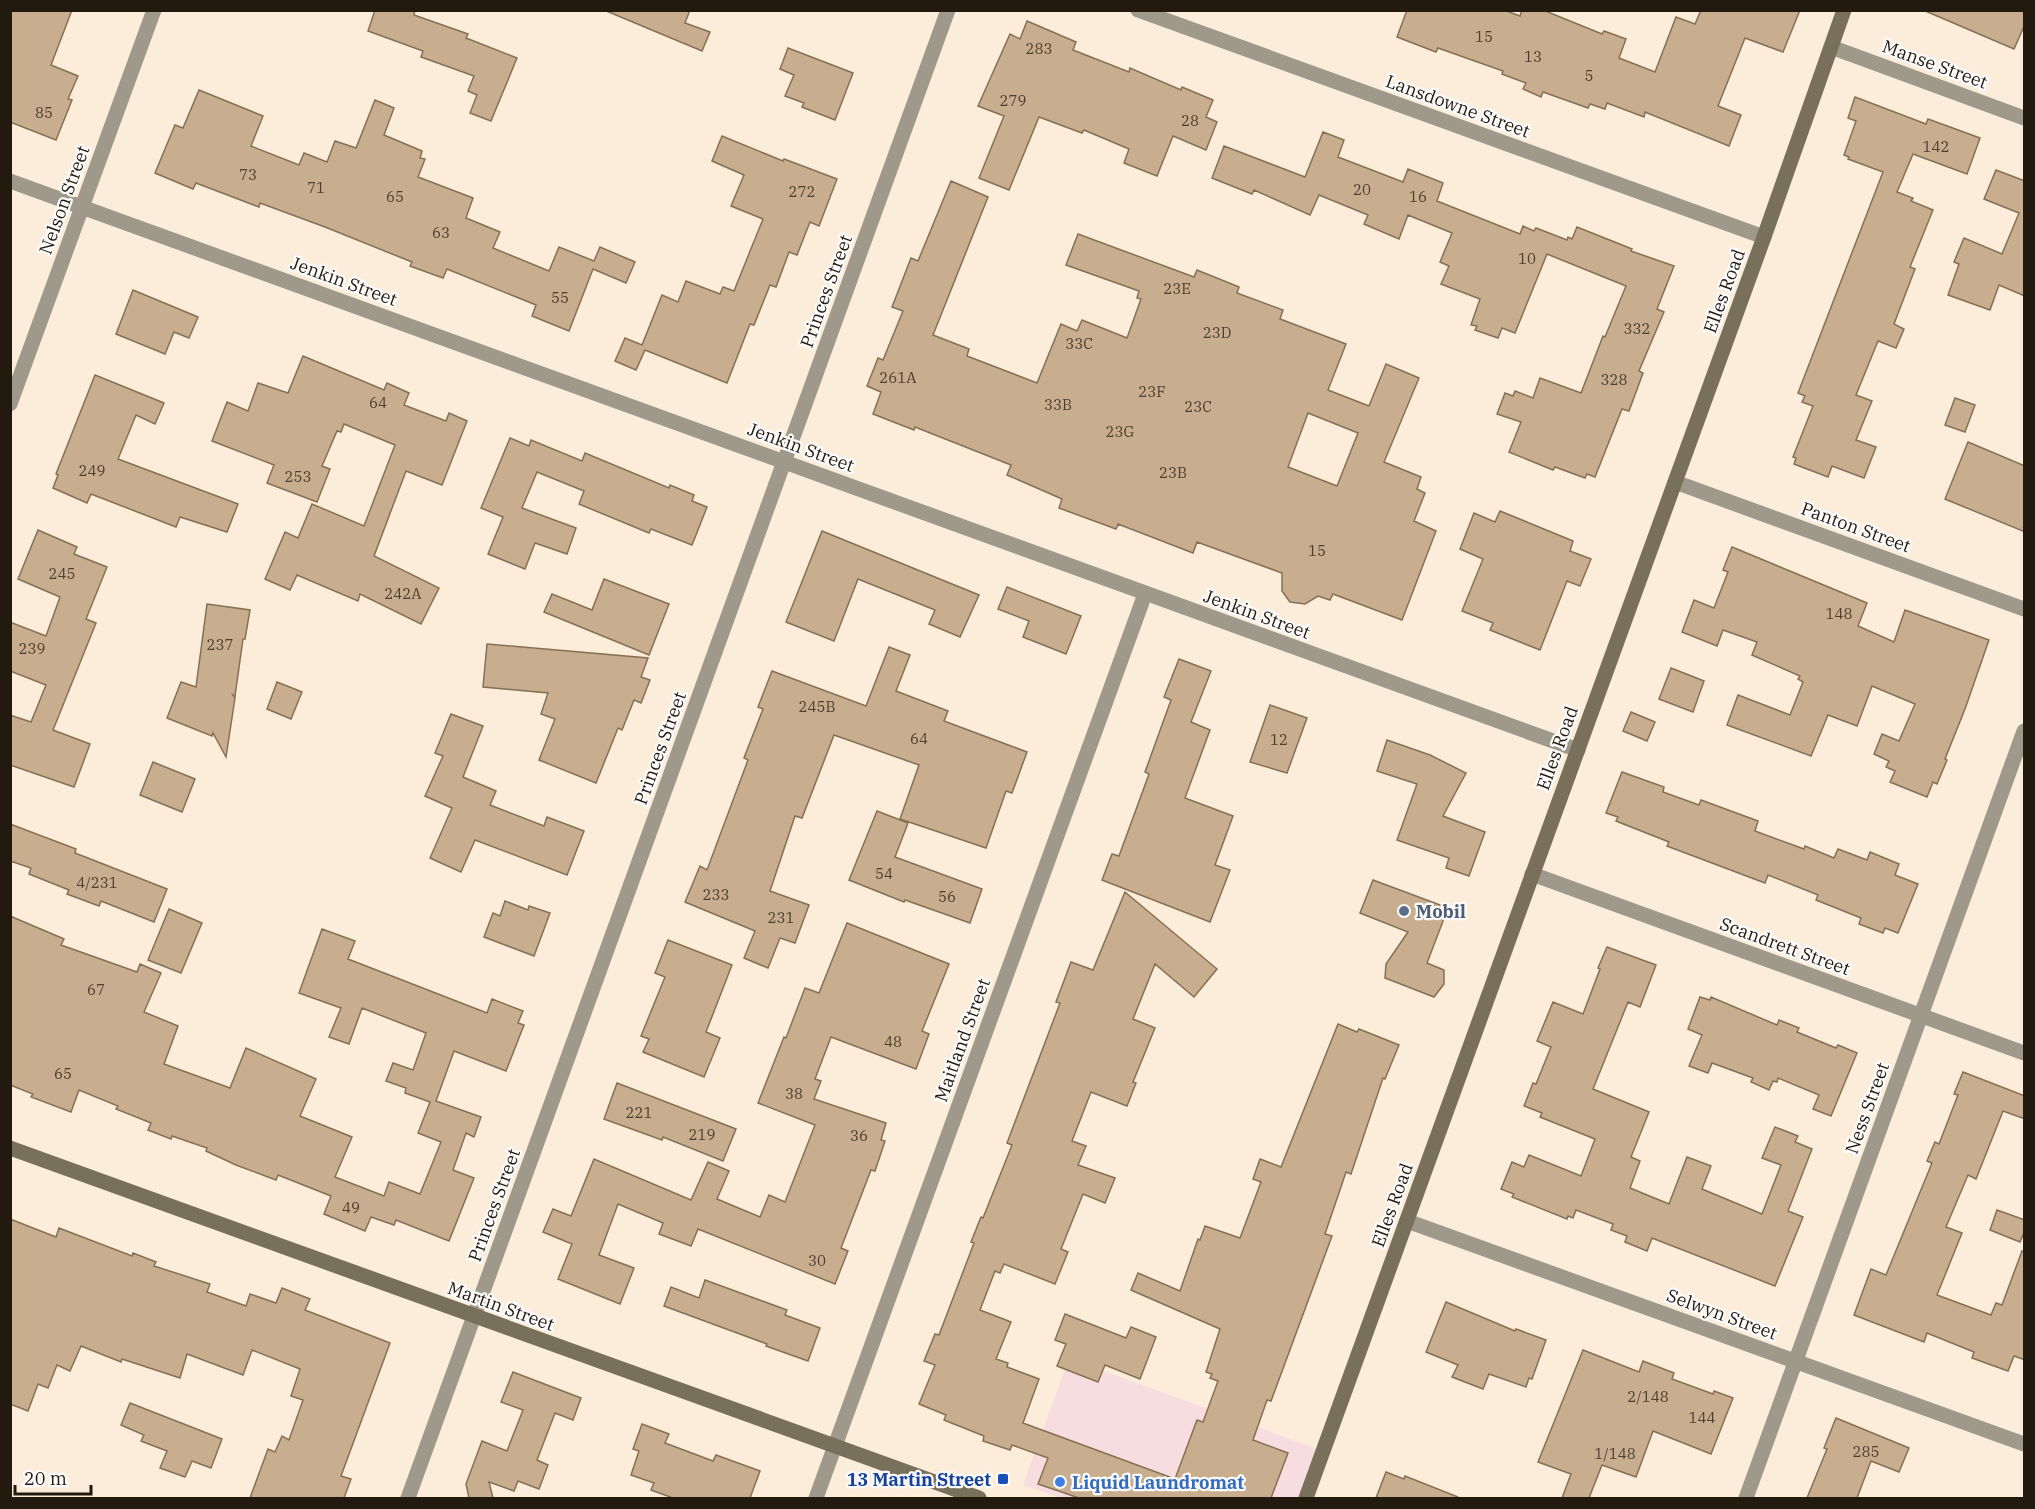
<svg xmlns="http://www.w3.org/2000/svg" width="2035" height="1509" font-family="'IBM Plex Serif',serif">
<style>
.commercial{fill:#f8dde0}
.building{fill:#c8ae8f;stroke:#867054;stroke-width:1.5;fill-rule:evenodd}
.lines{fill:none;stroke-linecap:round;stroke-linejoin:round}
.street{stroke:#9e998a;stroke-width:15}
.secondary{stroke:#78705a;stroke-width:15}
.service-dot{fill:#5c6f8a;stroke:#fcfcfc;stroke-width:2}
.transit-dot{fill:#1a4fb4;stroke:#fcfcfc;stroke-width:2}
.shop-dot{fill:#3f7fe0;stroke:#fcfcfc;stroke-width:2}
.labels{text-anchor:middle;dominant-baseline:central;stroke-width:4.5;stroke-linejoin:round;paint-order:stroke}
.number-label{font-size:15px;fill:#4c3f2f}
.street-label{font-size:18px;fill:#231a0f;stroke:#fcfcfc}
.service-label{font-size:18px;font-weight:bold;fill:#4e5e75;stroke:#fcfcfc;text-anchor:start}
.transit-label{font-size:18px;font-weight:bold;fill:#164399;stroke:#fcfcfc;text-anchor:end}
.shop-label{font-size:18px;font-weight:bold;fill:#366cbe;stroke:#fcfcfc;text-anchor:start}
</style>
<rect width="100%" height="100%" fill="#fcecda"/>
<polygon class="commercial" points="1069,1358 1317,1449 1299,1498 1061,1498 1023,1485"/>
<g class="building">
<polygon points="10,10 72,10 51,65 78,76 68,99 72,100 56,140 10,122"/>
<polygon points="375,10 415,10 414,15 468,34 466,38 517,58 491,121 470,113 477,95 468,91 474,76 421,57 423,51 368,31"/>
<polygon points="604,10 690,10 685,23 710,32 702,51"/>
<polygon points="1407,10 1504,10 1520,16 1522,10 1543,10 1602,34 1604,31 1626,39 1619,58 1655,72 1676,17 1695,24 1701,10 1800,10 1783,52 1745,38 1718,106 1741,115 1729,146 1645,112 1644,117 1607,103 1605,109 1590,104 1588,108 1543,92 1541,97 1523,89 1526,83 1502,74 1503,71 1438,48 1436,52 1397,37"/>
<polygon points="1923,10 2025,10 2025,24 2014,49"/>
<polygon points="1027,21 1076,42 1073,50 1129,72 1130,68 1181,90 1182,87 1213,100 1206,117 1217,122 1206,150 1173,136 1157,176 1124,163 1129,149 1084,130 1082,133 1039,117 1009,190 979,178 1004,116 978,106 1010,34 1020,39"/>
<polygon points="788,48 853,73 835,120 802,107 804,103 785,96 794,75 780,69"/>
<polygon points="199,90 263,116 251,146 299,165 304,153 327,162 335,141 356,148 375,100 394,108 384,135 422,151 420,158 425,159 418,177 473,198 466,218 500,232 493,248 549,271 559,247 594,261 600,247 635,262 626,283 593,269 569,331 532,316 536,305 447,269 443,278 410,266 412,262 325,227 260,203 259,207 196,183 193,189 155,173 175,125 183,128"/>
<polygon points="1855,97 1926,124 1928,119 1980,138 1967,174 1913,154 1897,192 1913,198 1911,201 1933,210 1910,267 1915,269 1894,324 1904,329 1896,348 1878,341 1856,395 1872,401 1856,440 1876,447 1864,478 1832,466 1828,477 1794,464 1796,458 1793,457 1813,406 1802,402 1805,396 1798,393 1883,172 1848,159 1849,157 1844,155 1856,121 1848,118"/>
<polygon points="1323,132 1344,140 1338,157 1403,182 1408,169 1443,183 1437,201 1520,234 1523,226 1534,231 1536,228 1567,240 1568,237 1572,239 1577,227 1632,249 1631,251 1674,266 1657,309 1664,312 1639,371 1643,373 1629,411 1622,409 1595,477 1587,474 1585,478 1555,467 1553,470 1509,452 1521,422 1497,414 1505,393 1513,396 1515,391 1533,398 1540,378 1581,393 1603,336 1605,337 1626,286 1547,254 1515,333 1502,328 1498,338 1475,330 1477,326 1471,325 1480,299 1441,284 1449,266 1440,262 1452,233 1408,215 1399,239 1364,224 1368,215 1319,195 1310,215 1254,190 1252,194 1212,178 1224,146 1305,177"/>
<polygon points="722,136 783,161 784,159 837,179 819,226 810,222 797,255 789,252 776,287 770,285 754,325 750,324 727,383 645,350 636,370 615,361 625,338 642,345 662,295 678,302 686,281 720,294 723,287 734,291 763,219 731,206 744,175 712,161"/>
<polygon points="1996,170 2025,181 2025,296 1999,285 1990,310 1948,295 1959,264 1954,262 1964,238 2002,254 2019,213 1984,199"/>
<path d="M 951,181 L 988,197 L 933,335 L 969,349 L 967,356 L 1037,383 L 1061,324 L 1077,331 L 1082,320 L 1127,338 L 1141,299 L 1137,298 L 1139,291 L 1066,265 L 1078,234 L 1194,277 L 1197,270 L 1239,287 L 1237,293 L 1283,310 L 1280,319 L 1346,344 L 1328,390 L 1369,406 L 1386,364 L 1419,378 L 1384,462 L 1421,477 L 1417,489 L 1425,493 L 1414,521 L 1436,531 L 1402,620 L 1333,594 L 1330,600 L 1318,596 L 1305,604 L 1290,602 L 1282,591 L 1282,573 L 1197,542 L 1193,553 L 1118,524 L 1116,529 L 1059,508 L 1062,499 L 1007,475 L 1011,465 L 915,427 L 914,430 L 873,414 L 881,392 L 867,386 L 878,358 L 883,360 L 903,311 L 892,307 L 911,258 L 918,261 ZM 1308,413 L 1358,433 L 1337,486 L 1288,467 Z"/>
<polygon points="133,290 198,317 189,338 174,332 165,354 116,334"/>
<polygon points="303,356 384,390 387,383 409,393 404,405 446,421 449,413 467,421 442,485 406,471 374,556 439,588 421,624 360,594 358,601 297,575 290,590 265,579 285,532 298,538 312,504 364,526 395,445 344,424 341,432 337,431 322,466 330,469 317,502 267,483 274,465 212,441 227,402 248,411 258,383 288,393"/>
<polygon points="95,375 164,403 155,424 136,415 118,459 238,504 227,532 180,517 176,527 91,494 87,503 53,488 58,475 56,474"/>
<polygon points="1955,398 1975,405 1965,432 1945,425"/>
<polygon points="510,438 529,446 531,440 582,461 585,453 669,488 670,485 694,495 692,501 707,507 692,545 651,529 649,533 579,504 584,491 537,472 522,508 576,528 567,554 535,543 525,569 488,554 503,517 481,508"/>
<polygon points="1968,442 2025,466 2025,532 1945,499"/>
<polygon points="1500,511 1573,541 1570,551 1591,559 1580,586 1567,581 1540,650 1490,630 1493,623 1462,611 1483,559 1460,549 1474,513 1495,522"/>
<polygon points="38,530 77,547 74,554 107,567 86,619 96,623 53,730 90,744 74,787 10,765 10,715 31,722 46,685 10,671 10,622 46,636 60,597 18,579"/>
<polygon points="822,531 979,595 960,637 929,624 935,610 858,579 834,641 786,622"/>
<polygon points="1732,547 1867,603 1858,626 1894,642 1905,610 1989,640 1965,709 1945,759 1947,760 1937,784 1933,782 1927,797 1890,782 1895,771 1886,767 1889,761 1874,754 1882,734 1899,741 1915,704 1872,686 1857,726 1828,715 1811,756 1727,725 1738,695 1790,715 1803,682 1798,679 1800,676 1752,655 1757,642 1723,630 1717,646 1682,632 1694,600 1714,608 1728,572 1723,570"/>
<polygon points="604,579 669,604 649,655 544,612 552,594 592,610"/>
<polygon points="1007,587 1081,616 1066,654 1023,637 1029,621 998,609"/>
<polygon points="207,604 250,610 245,639 243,639 235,696 233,695 235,698 226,757 213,733 212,736 167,718 181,682 196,687"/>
<polygon points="487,644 648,658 641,677 650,680 641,703 634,700 622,730 618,728 596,783 539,760 555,719 541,714 548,693 483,687"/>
<polygon points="889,647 910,655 896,691 948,711 944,721 1027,752 1012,793 1006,791 986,848 900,819 919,765 834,735 802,818 795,816 770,891 809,905 795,943 780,938 768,968 744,958 755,931 685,902 700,866 707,870 748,760 744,758 763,709 758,707 772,671 866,706"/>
<polygon points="1179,659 1211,671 1191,722 1210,730 1185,798 1233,816 1215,865 1230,870 1210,922 1102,880 1112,854 1119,856 1149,774 1145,772 1171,700 1164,697"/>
<polygon points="1671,668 1704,681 1693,712 1659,699"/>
<polygon points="277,682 302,692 291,719 267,709"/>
<polygon points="1270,705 1307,718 1287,773 1250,762"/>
<polygon points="1631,712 1655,722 1647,741 1623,731"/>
<polygon points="451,714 483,726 463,777 496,791 490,805 544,826 547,817 584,831 567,875 475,840 461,872 430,858 452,808 425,796 443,756 435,753"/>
<polygon points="1387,740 1430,755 1466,773 1443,816 1485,832 1469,876 1446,868 1449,858 1397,840 1417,784 1377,771"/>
<polygon points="153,762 195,779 182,812 140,795"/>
<polygon points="1622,772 1664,787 1663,792 1699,805 1701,800 1758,821 1755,831 1804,849 1805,846 1834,858 1838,849 1867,860 1870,852 1899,864 1895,875 1918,884 1898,933 1885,928 1883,933 1859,924 1861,918 1816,900 1818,895 1768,875 1765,883 1667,846 1669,842 1616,821 1618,817 1606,813"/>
<polygon points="877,811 908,823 895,857 982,889 970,923 905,900 904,902 849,880"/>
<polygon points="10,824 76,849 75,853 167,889 154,922 101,901 99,906 67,894 69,890 29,874 31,868 10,861"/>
<polygon points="1373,880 1448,908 1427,963 1444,970 1444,984 1434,997 1385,978 1386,964 1408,932 1360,913"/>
<polygon points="1125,892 1217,969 1194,997 1155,964 1133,1019 1155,1028 1133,1082 1136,1083 1127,1106 1091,1092 1072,1141 1086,1146 1078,1165 1115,1178 1105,1203 1083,1194 1061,1249 1068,1252 1055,1284 1004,1264 1000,1273 995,1271 980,1310 1011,1322 996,1359 1008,1363 1007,1367 1039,1379 1023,1423 1175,1479 1197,1420 1203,1422 1218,1381 1210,1378 1212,1374 1206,1372 1220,1329 1131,1290 1138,1273 1180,1291 1198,1239 1200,1240 1205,1226 1240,1238 1261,1182 1253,1179 1260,1159 1281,1167 1338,1024 1357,1032 1359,1029 1399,1045 1385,1079 1383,1078 1351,1174 1346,1172 1325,1234 1332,1236 1271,1401 1267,1400 1253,1440 1288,1453 1271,1498 1079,1498 1038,1484 1048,1458 1012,1445 1010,1450 983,1441 984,1436 944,1420 946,1415 919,1404 935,1365 924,1361 935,1334 939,1335 974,1243 971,1242 981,1217 983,1218 1012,1145 1007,1143 1060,1003 1056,1002 1071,962 1093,970"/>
<polygon points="505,901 528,910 529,906 550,913 534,956 484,937 493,913 500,916"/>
<polygon points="169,909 202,923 181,973 148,960"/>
<polygon points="10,916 64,939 61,945 137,972 140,964 161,973 144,1012 178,1026 164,1064 230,1088 246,1048 316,1079 300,1116 352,1137 335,1177 384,1196 389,1182 420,1194 441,1142 418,1133 430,1102 405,1093 406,1088 386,1081 393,1063 413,1070 426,1033 362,1008 349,1044 329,1037 341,1008 299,993 322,929 355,941 348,959 487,1013 492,999 523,1011 518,1023 524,1025 506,1071 454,1051 436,1101 481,1117 474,1137 466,1133 453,1170 474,1178 449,1241 396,1220 394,1225 371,1217 365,1231 324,1214 331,1196 278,1175 276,1180 236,1165 206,1151 207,1148 172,1136 171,1139 148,1130 151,1123 116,1109 118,1106 79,1090 71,1112 31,1097 33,1094 10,1085"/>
<polygon points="847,923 949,964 922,1031 929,1034 916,1069 831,1037 815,1079 821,1081 814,1099 886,1123 881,1140 885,1141 875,1171 871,1170 841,1248 848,1251 835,1284 698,1229 691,1246 659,1234 663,1223 618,1204 599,1255 634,1268 620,1304 558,1279 572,1244 543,1232 553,1209 571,1216 594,1159 691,1200 708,1162 729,1171 717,1199 760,1217 769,1195 785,1202 815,1125 758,1103 784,1037 786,1038 805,988 819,993"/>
<polygon points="668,940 732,965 706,1032 720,1038 704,1077 643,1052 649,1039 641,1036 665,977 655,973"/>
<polygon points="1607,947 1656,965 1640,1007 1628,1002 1593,1089 1649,1112 1631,1157 1640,1161 1630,1188 1669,1204 1687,1157 1711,1166 1702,1189 1762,1214 1781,1165 1762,1158 1775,1127 1798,1136 1795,1142 1812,1149 1788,1211 1803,1217 1775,1286 1652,1238 1647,1251 1625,1242 1627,1236 1611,1230 1613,1224 1576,1210 1573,1218 1568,1216 1567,1219 1512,1197 1514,1194 1501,1189 1512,1162 1524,1167 1529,1155 1581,1176 1595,1139 1540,1117 1542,1113 1524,1106 1533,1083 1536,1084 1551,1047 1537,1041 1553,1002 1583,1014 1600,969 1598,968"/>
<polygon points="1700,997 1710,1000 1711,997 1777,1025 1779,1020 1799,1028 1797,1032 1836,1048 1838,1045 1857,1053 1831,1116 1813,1109 1819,1095 1778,1078 1777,1082 1773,1081 1769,1090 1751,1082 1753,1078 1712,1063 1708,1073 1689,1066 1702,1035 1688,1029"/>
<polygon points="1963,1072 2025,1096 2025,1119 2003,1111 1976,1179 1968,1175 1946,1227 1962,1233 1937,1295 1991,1315 1996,1303 2002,1305 2022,1251 2025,1252 2025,1360 2014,1356 2008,1371 1972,1358 1974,1352 1927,1333 1924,1342 1854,1315 1871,1269 1886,1275 1932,1163 1927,1161 1935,1142 1939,1144 1958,1095 1954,1094"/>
<polygon points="617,1083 736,1129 723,1161 663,1137 662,1140 604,1119"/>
<polygon points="1997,1210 2025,1220 2025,1230 2020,1242 1990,1230"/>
<polygon points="10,1219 56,1237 59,1228 132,1256 133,1253 156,1262 154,1266 210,1284 207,1292 246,1306 250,1294 276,1303 282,1288 310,1299 305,1310 390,1343 341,1476 351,1479 344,1498 250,1498 268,1449 275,1452 282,1436 289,1440 303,1400 291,1396 300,1369 252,1350 243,1375 187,1354 180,1378 122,1359 121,1362 81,1346 70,1371 57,1365 48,1388 38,1384 28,1411 10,1404"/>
<polygon points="705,1280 787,1310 785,1315 820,1328 808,1361 766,1346 767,1344 664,1306 671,1287 699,1298"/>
<polygon points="1446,1302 1515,1331 1516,1329 1546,1340 1532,1379 1529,1378 1526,1387 1489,1374 1483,1389 1452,1377 1458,1365 1426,1352"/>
<polygon points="1065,1314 1126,1338 1131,1327 1156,1337 1140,1379 1105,1365 1098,1382 1057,1366 1066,1344 1055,1340"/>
<polygon points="1583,1350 1639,1372 1643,1361 1674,1373 1672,1379 1713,1394 1714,1391 1733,1398 1711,1454 1653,1431 1636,1477 1602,1465 1589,1498 1562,1498 1571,1474 1538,1462"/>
<polygon points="513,1372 581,1398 573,1420 555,1413 537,1460 548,1465 539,1489 518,1481 514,1491 489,1482 493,1498 469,1498 466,1484 482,1441 507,1451 523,1410 501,1402"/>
<polygon points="130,1403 222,1439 211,1468 192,1461 185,1477 160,1468 167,1451 141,1441 144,1435 121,1425"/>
<polygon points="1836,1418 1909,1448 1899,1472 1871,1461 1857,1498 1807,1498 1827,1449 1824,1448"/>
<polygon points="642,1424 669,1434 665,1443 713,1461 716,1455 760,1471 750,1498 673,1498 651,1490 654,1483 631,1475 639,1451 633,1449"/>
<polygon points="1386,1472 1404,1479 1405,1476 1458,1497 1458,1498 1376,1498"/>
</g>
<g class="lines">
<g class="street">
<polyline points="1138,10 1764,237"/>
<polyline points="1831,47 2024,118"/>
<polyline points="10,181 1578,750"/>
<polyline points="10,404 154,10"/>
<polyline points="1675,482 2024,609"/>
<polyline points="1532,874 2024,1053"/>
<polyline points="1407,1221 2024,1444"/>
<polyline points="408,1498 948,10"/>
<polyline points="816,1498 1145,594"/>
<polyline points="1746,1498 2024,731"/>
</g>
<g class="secondary">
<polyline points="10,1148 979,1498"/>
<polyline points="1306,1498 1764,237 1844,10"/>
</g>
</g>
<circle class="service-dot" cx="1404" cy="911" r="6"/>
<rect class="transit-dot" x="997" y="1473" width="12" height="12" rx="3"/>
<circle class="shop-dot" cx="1060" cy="1482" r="6"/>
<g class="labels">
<g class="number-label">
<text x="1484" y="36">15</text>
<text x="1039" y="48">283</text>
<text x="1533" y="56">13</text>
<text x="1589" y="75">5</text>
<text x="1013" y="100">279</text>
<text x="44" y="112">85</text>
<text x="1190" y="120">28</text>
<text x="1936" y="146">142</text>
<text x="248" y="174">73</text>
<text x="316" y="187">71</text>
<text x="1362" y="189">20</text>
<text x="802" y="191">272</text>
<text x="395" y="196">65</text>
<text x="1418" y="196">16</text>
<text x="441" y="232">63</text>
<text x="1527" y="258">10</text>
<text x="1177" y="288">23E</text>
<text x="560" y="297">55</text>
<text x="1637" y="328">332</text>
<text x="1217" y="332">23D</text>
<text x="1079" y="343">33C</text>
<text x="898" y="377">261A</text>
<text x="1614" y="379">328</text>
<text x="1152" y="391">23F</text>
<text x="378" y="402">64</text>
<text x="1058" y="404">33B</text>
<text x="1198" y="406">23C</text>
<text x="1120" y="431">23G</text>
<text x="92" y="470">249</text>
<text x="1173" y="472">23B</text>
<text x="298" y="476">253</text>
<text x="1317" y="550">15</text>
<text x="62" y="573">245</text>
<text x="403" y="593">242A</text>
<text x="1839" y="613">148</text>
<text x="220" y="644">237</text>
<text x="32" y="648">239</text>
<text x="817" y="706">245B</text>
<text x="919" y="738">64</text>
<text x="1279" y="739">12</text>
<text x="884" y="873">54</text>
<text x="97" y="882">4/231</text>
<text x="716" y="894">233</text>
<text x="947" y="896">56</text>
<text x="781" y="917">231</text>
<text x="96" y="989">67</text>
<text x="893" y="1041">48</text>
<text x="63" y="1073">65</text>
<text x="794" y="1093">38</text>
<text x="639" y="1112">221</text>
<text x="702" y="1134">219</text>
<text x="859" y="1135">36</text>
<text x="351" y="1207">49</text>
<text x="817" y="1260">30</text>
<text x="1648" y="1396">2/148</text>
<text x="1702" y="1417">144</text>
<text x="1866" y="1451">285</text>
<text x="1615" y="1453">1/148</text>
</g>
<g class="street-label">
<text transform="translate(1935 64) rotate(20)">Manse Street</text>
<text transform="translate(1458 106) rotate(20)">Lansdowne Street</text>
<text transform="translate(64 200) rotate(-70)">Nelson Street</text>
<text transform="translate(344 281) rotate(20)">Jenkin Street</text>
<text transform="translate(826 291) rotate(-70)">Princes Street</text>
<text transform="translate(1724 291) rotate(-70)">Elles Road</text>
<text transform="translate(801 447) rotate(20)">Jenkin Street</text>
<text transform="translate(1856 527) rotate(20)">Panton Street</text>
<text transform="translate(1257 614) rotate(20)">Jenkin Street</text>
<text transform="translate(660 748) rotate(-70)">Princes Street</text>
<text transform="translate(1557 748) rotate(-70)">Elles Road</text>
<text transform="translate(1785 946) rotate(20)">Scandrett Street</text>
<text transform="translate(962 1040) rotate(-70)">Maitland Street</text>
<text transform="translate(1867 1108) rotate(-70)">Ness Street</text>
<text transform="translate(494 1205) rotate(-70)">Princes Street</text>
<text transform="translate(1392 1205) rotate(-70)">Elles Road</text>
<text transform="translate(501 1306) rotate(20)">Martin Street</text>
<text transform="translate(1722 1314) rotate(20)">Selwyn Street</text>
</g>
<g class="service-label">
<text x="1416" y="911">Mobil</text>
</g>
<g class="transit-label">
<text x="991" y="1479">13 Martin Street</text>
</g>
<g class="shop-label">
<text x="1072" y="1482">Liquid Laundromat</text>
</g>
</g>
<rect width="2035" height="1509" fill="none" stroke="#231a0f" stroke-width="24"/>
<path d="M15 1485v9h76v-9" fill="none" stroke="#231a0f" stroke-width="3"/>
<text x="24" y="1485" font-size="18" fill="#231a0f" stroke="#fcfcfc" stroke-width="4.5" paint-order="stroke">20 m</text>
</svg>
